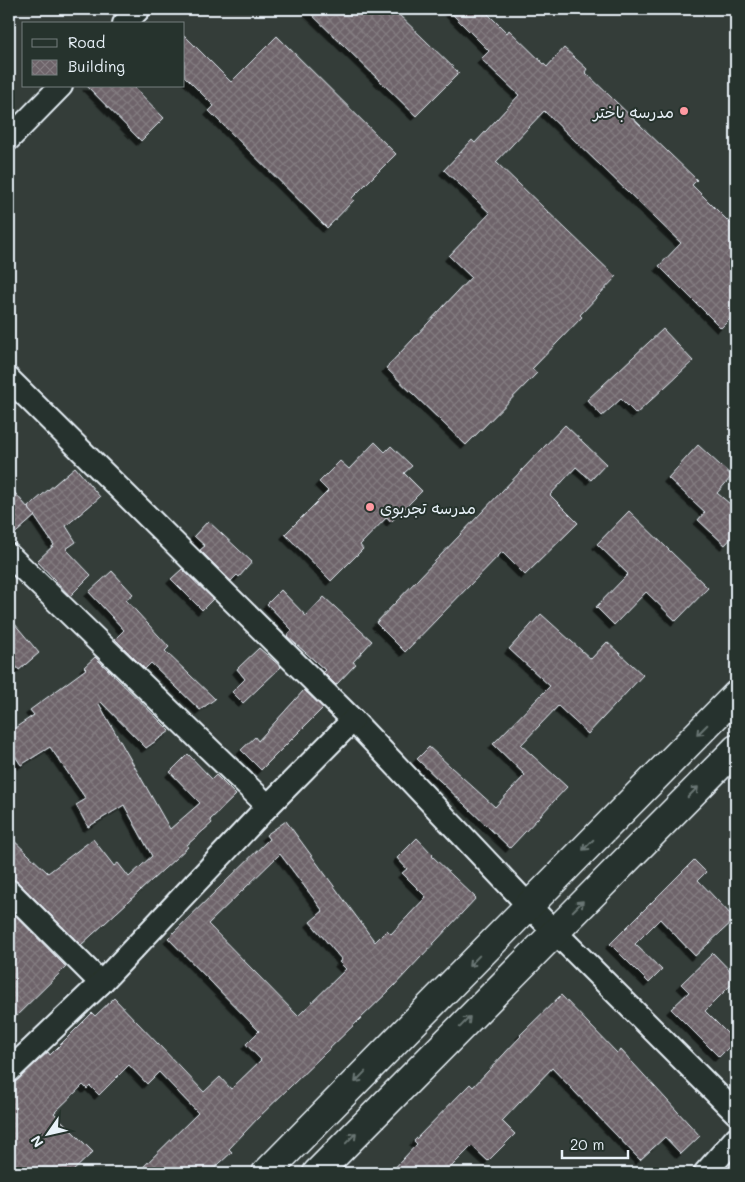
<svg xmlns="http://www.w3.org/2000/svg" width="745" height="1182" font-family="Mali,'Playpen Sans Arabic',sans-serif">
<style>
.building{fill:url(#building-cross-hatch);stroke:#e8f1f8;fill-rule:evenodd;filter:url(#shadow)}
.lines{fill:none;stroke-linecap:round;stroke-linejoin:round}
.street-casing{stroke:#e8f1f8;stroke-width:26}
.secondary-casing{stroke:#e8f1f8;stroke-width:31}
.street{stroke:#26332d;stroke-width:22}
.secondary{stroke:#26332d;stroke-width:28}
.oneway{stroke:#6a7674}
.poi-dot{fill:#ff9aa2;stroke:#26332d;stroke-width:2}
.labels{text-anchor:middle;dominant-baseline:central;stroke-width:4;stroke-linejoin:round;paint-order:stroke}
.poi-label{font-size:16px;fill:#e8f1f8;stroke:#26332d;text-anchor:end}
</style>
<defs>
<pattern id="building-cross-hatch" width="8" height="8" patternUnits="userSpaceOnUse" patternTransform="scale(1.25)"><rect width="8" height="8" fill="#6e646a"/><path d="M0 0l8 8M0 8l8-8" fill="none" stroke="#837b80"/></pattern>
<filter id="shadow"><feDropShadow dx="-4.5" dy="4.5" stdDeviation="0" flood-color="#0009"/></filter>
</defs>
<rect width="100%" height="100%" fill="#343d39"/>
<filter id="ink" filterUnits="userSpaceOnUse"><feTurbulence type="fractalNoise" baseFrequency=".02" numOctaves="2"/><feDisplacementMap in="SourceGraphic" scale="10" xChannelSelector="R" yChannelSelector="G"/><feConvolveMatrix kernelMatrix="1 2 1 2 8 2 1 2 1" color-interpolation-filters="sRGB"/></filter>
<g filter="url(#ink)">
<g class="building">
<polygon points="306,9 393,9 459,73 416,116"/>
<polygon points="447,9 483,9 507,33 509,30 547,67 564,48 587,69 585,72 697,180 692,185 736,229 736,313 721,328 659,266 681,243 544,111 496,162 616,277 580,315 582,317 532,369 537,373 466,445 386,368 471,277 449,256 490,213 444,170 472,140 475,143 519,95 481,59 489,51"/>
<polygon points="184,35 231,82 277,36 396,154 352,198 354,200 327,228 209,111 214,106 184,76"/>
<polygon points="87,86 133,86 164,118 141,141"/>
<polygon points="663,329 693,361 636,414 621,399 602,416 587,400"/>
<polygon points="565,425 606,464 591,480 576,467 550,495 578,523 525,575 502,552 405,652 376,623"/>
<polygon points="375,442 385,452 391,446 412,466 404,473 422,491 391,522 387,517 360,545 363,549 331,581 285,534 328,491 319,482 340,461 349,469"/>
<polygon points="698,445 732,476 717,493 736,509 736,533 725,545 698,520 705,512 668,478"/>
<polygon points="75,467 100,497 66,526 76,542 66,549 91,575 70,596 37,561 54,545 28,507"/>
<polygon points="9,486 35,516 9,539"/>
<polygon points="629,511 708,588 676,621 646,592 614,625 596,607 628,574 597,544"/>
<polygon points="208,521 252,562 239,577 237,575 231,581 200,550 205,546 194,536"/>
<polygon points="182,569 213,599 202,610 171,579"/>
<polygon points="112,571 133,594 126,600 169,647 165,651 215,699 200,710 151,663 145,669 115,639 124,630 89,592"/>
<polygon points="281,590 306,616 324,597 372,641 353,662 356,664 336,685 323,672 325,670 287,636 292,630 267,604"/>
<polygon points="541,614 591,659 607,642 643,675 588,734 558,706 521,745 567,787 510,848 417,759 429,747 495,807 525,775 493,744 550,686 509,649"/>
<polygon points="9,617 39,653 19,670 9,657"/>
<polygon points="259,648 281,667 243,703 232,692 245,679 237,669"/>
<polygon points="95,657 170,731 146,748 101,702 99,704 170,829 200,803 170,772 188,754 212,779 216,775 236,795 210,820 212,823 187,845 188,847 81,945 18,882 9,878 9,836 48,873 93,839 114,866 118,863 129,877 152,856 124,805 88,827 76,805 86,799 50,747 21,765 9,747 9,732 34,715 30,710 86,669 84,667"/>
<polygon points="304,690 323,708 261,770 241,750 255,737 258,741"/>
<path d="M 286,821 L 375,942 L 387,930 L 391,934 L 426,897 L 402,873 L 407,869 L 397,858 L 417,838 L 433,855 L 432,856 L 476,898 L 393,987 L 258,1118 L 229,1149 L 232,1152 L 209,1173 L 137,1173 L 198,1113 L 159,1072 L 147,1084 L 129,1065 L 99,1095 L 90,1086 L 87,1089 L 83,1085 L 54,1113 L 93,1152 L 71,1173 L 22,1173 L 9,1160 L 9,1087 L 48,1052 L 50,1055 L 92,1013 L 95,1016 L 114,998 L 204,1092 L 220,1077 L 231,1089 L 261,1060 L 246,1044 L 259,1031 L 168,938 L 269,839 L 266,835 ZM 280,854 L 323,911 L 310,922 L 342,960 L 339,962 L 346,969 L 298,1016 L 208,924 Z"/>
<polygon points="694,860 706,872 698,880 735,919 695,956 660,919 635,944 662,970 649,983 610,944"/>
<polygon points="9,909 66,967 9,1023"/>
<polygon points="713,953 736,977 736,980 705,1011 735,1041 719,1057 671,1009 689,992 681,984"/>
<polygon points="561,995 617,1053 621,1050 700,1136 681,1154 665,1137 640,1160 552,1068 502,1121 515,1134 488,1161 472,1146 445,1173 390,1173 417,1144 414,1141 470,1084 473,1087 521,1036 520,1035"/>
</g>
<g class="lines">
<g class="street-casing">
<g id="street">
<polyline points="124,24 139,9"/>
<polyline points="9,139 61,86"/>
<polyline points="9,379 353,720 528,905 736,1113"/>
<polyline points="9,555 268,806"/>
<polyline points="9,891 101,983"/>
<polyline points="9,1071 101,983 268,806 353,720"/>
<polyline points="705,1173 736,1138"/>
</g>
</g>
<g class="secondary-casing">
<g id="secondary">
<polyline points="266,1173 736,695"/>
<polyline points="317,1173 736,749"/>
</g>
</g>
<use href="#street" class="street"/>
<use href="#secondary" class="secondary"/>
</g>
<defs><path id="oneway-shaft" d="M-6 0H5M1.5-3L5.5 0L1.5 3" fill="none" stroke-width="1.6" stroke-linecap="round" stroke-linejoin="round" transform="scale(1.25)"/></defs>
<g class="oneway">
<use href="#oneway-shaft" transform="translate(702 730) rotate(135)"/>
<use href="#oneway-shaft" transform="translate(693 792) rotate(-45)"/>
<use href="#oneway-shaft" transform="translate(588 845) rotate(135)"/>
<use href="#oneway-shaft" transform="translate(578 906) rotate(-45)"/>
<use href="#oneway-shaft" transform="translate(474 961) rotate(134)"/>
<use href="#oneway-shaft" transform="translate(465 1022) rotate(-46)"/>
<use href="#oneway-shaft" transform="translate(360 1077) rotate(134)"/>
<use href="#oneway-shaft" transform="translate(351 1138) rotate(-46)"/>
</g>
</g>
<g class="poi-dot">
<circle cx="684" cy="111" r="5"/>
<circle cx="370" cy="507" r="5"/>
</g>
<g class="labels">
<g class="poi-label">
<text x="674" y="111">مدرسه باختر</text>
<text x="380" y="507" text-anchor="start">مدرسه تجربوى</text>
</g>
</g>
<rect width="745" height="1182" fill="none" stroke="#26332d" stroke-width="30"/>
<rect x="15" y="15" width="715" height="1152" fill="none" stroke="#e8f1f8" stroke-width="2" filter="url(#ink)"/>
<rect x="22" y="22" width="162" height="65" fill="#26332d" stroke="#747f7e"/>
<rect x="32" y="39" width="25" height="8" fill="#26332d" stroke="#747f7e"/>
<text x="68" y="48" font-size="15" fill="#e8f1f8">Road</text>
<rect x="32" y="60" width="25" height="15" fill="url(#building-cross-hatch)" stroke="#747f7e"/>
<text x="68" y="72" font-size="15" fill="#e8f1f8">Building</text>
<g transform="translate(48 1134) rotate(236)" stroke="#26332d" stroke-width="4" paint-order="stroke">
<path d="M0-4L9 19L0 12L-9 19Z" fill="#e8f1f8"/>
<text y="-8" font-size="14" font-weight="bold" text-anchor="middle" fill="#e8f1f8">N</text>
</g>
<path d="M562 1150v8h66v-8" fill="none" stroke="#e8f1f8" stroke-width="2.5"/>
<text x="570" y="1150" font-size="15" fill="#e8f1f8" stroke="#26332d" stroke-width="4" paint-order="stroke">20 m</text>
</svg>
